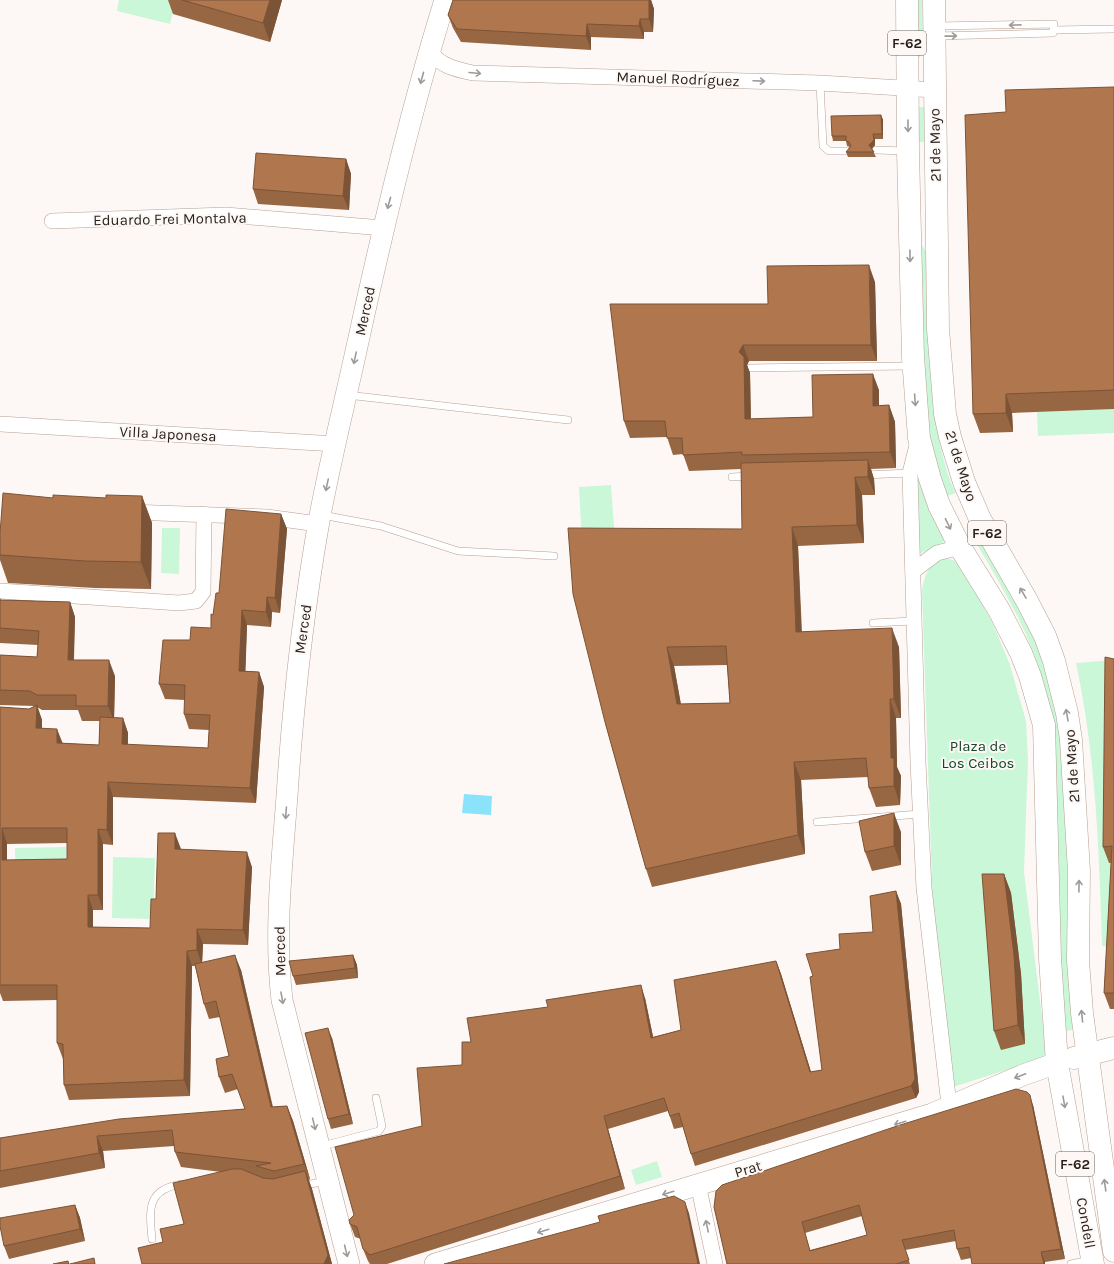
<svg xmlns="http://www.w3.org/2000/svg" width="1114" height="1264" font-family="Karla,sans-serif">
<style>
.green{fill:#c9f7d7}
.water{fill:#8ae3fb}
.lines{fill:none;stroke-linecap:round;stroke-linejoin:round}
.lane-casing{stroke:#b6a092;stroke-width:8}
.street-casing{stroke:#b6a092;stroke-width:16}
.secondary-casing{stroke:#b6a092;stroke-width:22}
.primary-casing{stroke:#b6a092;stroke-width:23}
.lane{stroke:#fff;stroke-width:7}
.street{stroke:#fff;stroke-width:15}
.secondary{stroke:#fff;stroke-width:21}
.primary{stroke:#fff;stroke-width:22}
.wall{fill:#976643;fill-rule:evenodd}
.shaded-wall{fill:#7b5337}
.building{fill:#b0774e;stroke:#7b5337;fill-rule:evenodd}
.oneway{stroke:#9e9a98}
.labels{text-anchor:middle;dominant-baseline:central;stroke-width:4;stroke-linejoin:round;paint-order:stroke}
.shield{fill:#fdf8f5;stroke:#67605b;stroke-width:1}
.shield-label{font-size:14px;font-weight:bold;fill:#271f19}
.street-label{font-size:15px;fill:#271f19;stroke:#fdf8f5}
.park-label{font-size:15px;fill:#134529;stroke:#fdf8f5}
</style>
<rect width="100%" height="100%" fill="#fdf8f5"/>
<g class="green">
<polygon points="119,0 176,0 170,24 117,11"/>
<polygon points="915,0 922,0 923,52 915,64"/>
<polygon points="914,107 924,107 925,142 915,142"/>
<path d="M 921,244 L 929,255 C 929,319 926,381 940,444 C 944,461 948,478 956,493 L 947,496 L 934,462 L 929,440 L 925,387 Z"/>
<polygon points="1114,409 1114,433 1038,436 1037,412"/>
<polygon points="919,469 948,540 919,554 918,478"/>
<polygon points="611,485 615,541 582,543 579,487"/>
<polygon points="162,528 180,528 179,574 161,573"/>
<path d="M 980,538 L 1048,660 L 1067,783 L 1068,946 L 1074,1029 L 1064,1032 L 1059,989 L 1054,732 C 1044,658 1015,609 978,546 L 977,540 Z"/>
<path d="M 942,558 L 954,560 L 963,569 L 993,624 L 1010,665 L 1026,721 L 1028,761 L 1024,872 L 1047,1057 L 953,1087 L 933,911 L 922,590 C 925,575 928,565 942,558 Z"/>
<path d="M 1114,660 L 1114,933 L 1113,947 L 1102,946 C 1099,851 1096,756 1076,663 Z"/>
<polygon points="66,847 67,886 16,886 15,848"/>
<polygon points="113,857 155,858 153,919 112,918"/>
<polygon points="657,1161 662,1177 636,1185 631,1170"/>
</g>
<polygon class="water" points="464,794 492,796 491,815 462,813"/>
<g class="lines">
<g class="lane-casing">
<g id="lane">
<polyline points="936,26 1054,24 1053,33 936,36"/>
<polyline points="1053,30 1114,29"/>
<polyline points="820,83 823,146 829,151 848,151"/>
<polyline points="876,150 905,151"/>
<polyline points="750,368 911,366"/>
<polyline points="347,395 568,420"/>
<polyline points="864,475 910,473"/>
<polyline points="732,477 750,476"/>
<polyline points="322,515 381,526 458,551 554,556"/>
<polyline points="873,623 913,621"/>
<polyline points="817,822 920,814"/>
<polyline points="322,1146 379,1131 382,1126 376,1098"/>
<polyline points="311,1184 326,1181"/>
<path d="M 152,1239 C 149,1209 147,1189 182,1184"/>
<polyline points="1071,1264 1090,1260"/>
</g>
</g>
<g class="street-casing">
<g id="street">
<path d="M 429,51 C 441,66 454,69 473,73 L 820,83 L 934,90"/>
<polyline points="52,221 226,215 383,228"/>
<polyline points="0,424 336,444"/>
<polyline points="918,441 910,473 918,762 924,888 949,1105"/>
<polyline points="129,512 267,517 318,524"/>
<polyline points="913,571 937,553 960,547"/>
<polyline points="0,591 179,603 196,601 203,592 204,514"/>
<polyline points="698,1184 715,1264"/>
</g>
</g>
<g class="secondary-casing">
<g id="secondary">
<path d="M 349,1264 L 282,1000 C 274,932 282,863 287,796 C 293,704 303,612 319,521 C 330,461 345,402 358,342 C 383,227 410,112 445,0"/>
<polyline points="435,1264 932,1114 1023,1075 1057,1063"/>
</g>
</g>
<g class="primary-casing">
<g id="primary">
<polyline points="907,0 908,151 913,357 919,438 930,479 939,505 960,547 999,610 1021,653 1030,676 1044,725 1050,958 1057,1063 1093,1264"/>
<polyline points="934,0 938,329 945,414 950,437 964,482 980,519 1027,601 1045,636 1054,661 1067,713 1071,740 1079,871 1078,961 1082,1013 1114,1251"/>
<polyline points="1074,1058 1114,1048"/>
</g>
</g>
<use href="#lane" class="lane"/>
<use href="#street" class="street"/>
<use href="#secondary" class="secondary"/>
<use href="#primary" class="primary"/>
</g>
<g class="wall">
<polygon points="168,0 282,0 270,42 173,14"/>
<polygon points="453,0 651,0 654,9 653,32 644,32 644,39 591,37 591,50 461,42 453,28 448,15"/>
<polygon points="1114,87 1114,409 1012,413 1013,432 980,433 973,414 1006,112"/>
<polygon points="881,115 883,120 883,139 875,139 875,145 872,149 876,157 848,157 846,152 850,147 847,146 846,141 833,141 832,136"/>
<polygon points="346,159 351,174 349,210 258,204 253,189"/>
<path d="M 875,282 L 877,361 L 749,361 L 747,365 L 750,373 L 751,419 L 813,417 L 879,390 L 879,406 L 889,405 L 895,422 L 896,468 L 871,469 L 874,479 L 875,495 L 862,495 L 864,543 L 798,546 L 802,632 L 899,647 L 901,718 L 896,718 L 897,767 L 901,776 L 900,805 L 876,807 L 869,788 L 868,777 L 801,780 L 805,854 L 652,887 L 646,869 L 605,722 L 742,529 L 741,469 L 689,471 L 683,454 L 673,455 L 667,437 L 630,438 L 624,421 L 768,304 ZM 727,665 L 730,703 L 681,704 L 674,666 Z"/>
<polygon points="142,496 152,523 151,589 95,588 8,583 0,560 0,534 53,498 106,498"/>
<path d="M 281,514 L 287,529 L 280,613 L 272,612 L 271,627 L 247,625 L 245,671 L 259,672 L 264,687 L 256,803 L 113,797 L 113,845 L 103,844 L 103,910 L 93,910 L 93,927 L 150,928 L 156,899 L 181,849 L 252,867 L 248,945 L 203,944 L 202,962 L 241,970 L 273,1107 L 287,1106 L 293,1121 L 310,1179 L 309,1180 L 312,1189 L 332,1264 L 142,1264 L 163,1242 L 184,1224 L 221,1172 L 181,1167 L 175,1152 L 174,1146 L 103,1151 L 105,1168 L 0,1188 L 0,1138 L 245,1109 L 238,1089 L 225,1093 L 219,1077 L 229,1056 L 220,1017 L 209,1019 L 204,1004 L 195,966 L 192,966 L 190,1096 L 69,1100 L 64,1085 L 63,1059 L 57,1043 L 57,1000 L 3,1001 L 0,993 L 0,707 L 29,709 L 35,706 L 0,705 L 0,655 L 37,657 L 38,645 L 0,643 L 0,598 L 1,600 L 70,602 L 75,617 L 74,660 L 115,676 L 114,718 L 123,718 L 128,733 L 128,745 L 208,748 L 209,730 L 189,729 L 184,714 L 185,700 L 165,699 L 159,684 L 190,640 L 211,628 L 213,615 L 219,593 ZM 37,707 L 42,710 L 78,710 L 82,721 L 100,721 L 99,745 L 62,743 L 42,728 L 42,720 ZM 67,843 L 67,859 L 7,860 L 7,844 Z"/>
<polygon points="1114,659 1114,1009 1110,1009 1104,993 1111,863 1109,863 1103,847"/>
<polygon points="901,832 901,865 872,871 865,852"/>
<polygon points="1004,874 1011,893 1021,974 1025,1044 1001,1050 994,1031"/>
<polygon points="896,891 901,904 919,1092 916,1098 695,1166 691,1154 683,1127 674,1129 668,1111 608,1129 625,1189 387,1264 370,1264 368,1261 363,1249 361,1239 355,1237 350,1224 354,1215 422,1126 462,1065 471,1042 645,998 653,1037 681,1030 776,961 781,974 811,1072 822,1070 813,976 840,949 873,932"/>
<polygon points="353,955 357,965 358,978 296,985 293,976"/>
<polygon points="332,1038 353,1124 331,1129 328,1119"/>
<path d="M 1033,1105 L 1065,1259 L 1045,1262 L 1045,1264 L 972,1264 L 971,1258 L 961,1260 L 957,1249 L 956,1241 L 905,1250 L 910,1264 L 727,1264 L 714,1207 ZM 862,1216 L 867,1235 L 810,1250 L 805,1233 Z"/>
<polygon points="75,1205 80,1218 85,1241 9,1259 4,1246"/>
</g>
<g class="shaded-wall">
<polygon points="270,0 282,0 270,42 263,23"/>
<polygon points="649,0 651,0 654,9 653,32 649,19"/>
<polygon points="640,19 644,32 644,39 639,26"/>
<polygon points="587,24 591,37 591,50 586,36"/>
<polygon points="881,115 883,120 883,139 882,134"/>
<polygon points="873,134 875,139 875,145 871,149 869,145"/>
<polygon points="346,159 351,174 349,210 343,196"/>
<polygon points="869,265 875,282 877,361 871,345"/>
<polygon points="743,345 749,361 747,365 750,373 751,435 745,419 739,352"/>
<polygon points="873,374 879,390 879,423 873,406"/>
<polygon points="1006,394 1012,413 1013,432 1006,413"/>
<polygon points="889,405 895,422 896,468 890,452"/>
<polygon points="868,460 874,479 875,495 868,477"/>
<polygon points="855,477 862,495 864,543 857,525"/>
<polygon points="142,496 152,523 151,589 141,562"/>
<polygon points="281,514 287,529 280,613 275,598"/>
<polygon points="792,527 798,546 802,650 796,632"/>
<polygon points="267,597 272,612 271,627 266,612"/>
<polygon points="70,602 75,617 73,675 68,660"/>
<polygon points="242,610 247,625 245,686 239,671"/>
<polygon points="892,628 899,647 901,718 894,699"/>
<polygon points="667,647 674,666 684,723 677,704"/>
<polygon points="109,660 115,676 114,721 108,706"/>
<polygon points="259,672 264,687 256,803 250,788"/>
<polygon points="890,699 896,718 897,767 901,776 900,805 894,786 891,758"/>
<polygon points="37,705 42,720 42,743 36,728"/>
<polygon points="123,718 128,733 127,760 122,744"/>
<polygon points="57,729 63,744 57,743"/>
<polygon points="794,762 801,780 805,854 798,835"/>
<polygon points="108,782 113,797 113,845 107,830"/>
<polygon points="894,813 901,832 901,865 894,846"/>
<polygon points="2,828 7,844 7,875 2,860"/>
<polygon points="98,829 103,844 103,910 98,895"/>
<polygon points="175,833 181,849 181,864 175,849"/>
<polygon points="247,852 252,867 248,945 243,930"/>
<polygon points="1004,874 1011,893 1021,974 1025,1044 1018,1025"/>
<polygon points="896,891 901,904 919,1092 916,1098 911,1086"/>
<polygon points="88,895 93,910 93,942 88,927"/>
<polygon points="197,929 203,944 202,965 197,950"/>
<polygon points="187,951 192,966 190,1096 184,1080"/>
<polygon points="235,955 241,970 276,1123 271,1107"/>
<polygon points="353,955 357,965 358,978 355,968"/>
<polygon points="776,961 781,974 815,1085 810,1072"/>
<polygon points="641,985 645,998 656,1051 651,1038"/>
<polygon points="328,1028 332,1038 353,1124 349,1114"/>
<polygon points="1030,1095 1033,1105 1065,1259 1061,1249"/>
<polygon points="287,1106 293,1121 310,1179 304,1164"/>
<polygon points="604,1116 608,1129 625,1189 620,1176"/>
<polygon points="97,1136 103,1151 105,1168 99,1153"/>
<polygon points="305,1171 312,1189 332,1264 324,1264"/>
<polygon points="685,1202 689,1213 700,1264 698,1264"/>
<polygon points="75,1205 80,1218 85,1241 80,1229"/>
<polygon points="1041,1252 1045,1262 1045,1264 1044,1264"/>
</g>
<g class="building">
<polygon points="182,0 270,0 263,23"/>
<polygon points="453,0 649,0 649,19 640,19 639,26 587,24 586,36 457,29 448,15"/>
<polygon points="1114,87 1114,390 1006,394 1006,413 973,414 965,115 1006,112 1005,90"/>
<polygon points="881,115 882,134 873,134 874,140 869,145 874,152 846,152 851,146 849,142 846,141 846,136 832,136 831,116"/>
<polygon points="256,153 346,159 343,196 253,189"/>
<polygon points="869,265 871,345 743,345 739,352 744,357 745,419 813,417 812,375 873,374 873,406 889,405 890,452 742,455 742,452 683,455 682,438 667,438 665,421 624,421 610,304 768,304 767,266"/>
<path d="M 868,460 L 868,477 L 855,477 L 857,525 L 792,527 L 796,632 L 892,628 L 894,699 L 890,699 L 891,758 L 894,758 L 894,786 L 869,788 L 866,758 L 794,762 L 798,835 L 646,869 L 605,722 L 573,594 L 568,528 L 742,529 L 741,463 ZM 726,646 L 730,703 L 677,704 L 667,647 Z"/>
<polygon points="3,493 53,498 53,495 106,498 106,495 142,496 141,562 85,561 0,555 0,534"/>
<path d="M 226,509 L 281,514 L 275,598 L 267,597 L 266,612 L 242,610 L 239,671 L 259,672 L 250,788 L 108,782 L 107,830 L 98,829 L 98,895 L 88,895 L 88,927 L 150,928 L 151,899 L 156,899 L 158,833 L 175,833 L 175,849 L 247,852 L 243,930 L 197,929 L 197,950 L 187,951 L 184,1080 L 64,1085 L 63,1044 L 57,1043 L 57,985 L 0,985 L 0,707 L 29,709 L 37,705 L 36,728 L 57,729 L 57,743 L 99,745 L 100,717 L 123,718 L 122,744 L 208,748 L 210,715 L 184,714 L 185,685 L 159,684 L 163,640 L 190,640 L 191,627 L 211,628 L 211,614 L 213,615 L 216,593 L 219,593 ZM 2,828 L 67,828 L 67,859 L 2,860 Z"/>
<polygon points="0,600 70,602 68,660 109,660 108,706 76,706 76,695 37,695 30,691 0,690 0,655 37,657 39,631 0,628"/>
<polygon points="1105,657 1114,659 1114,993 1104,993 1112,846 1103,847"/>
<polygon points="894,813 894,846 865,852 859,821"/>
<polygon points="982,874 1004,874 1014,955 1018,1025 994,1031"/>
<polygon points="896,891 915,1079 911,1086 691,1154 679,1113 670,1116 664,1098 604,1116 620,1176 370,1255 363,1249 357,1227 350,1224 349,1220 354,1215 335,1147 422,1126 417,1068 462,1065 462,1042 471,1042 467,1018 548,1007 546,1000 641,985 651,1038 681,1030 674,980 776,961 810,1072 822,1070 810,977 813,976 806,954 840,949 839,934 873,932 870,896"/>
<polygon points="235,955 271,1107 287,1106 304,1164 274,1171 256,1166 271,1163 175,1152 172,1130 97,1136 99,1153 0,1171 0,1138 119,1119 245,1109 232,1074 219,1077 216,1059 229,1056 216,1001 204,1004 195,964"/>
<polygon points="353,955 355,968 293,976 289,961"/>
<polygon points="328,1028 349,1114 328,1119 305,1033"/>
<path d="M 1016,1089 L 1027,1092 L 1030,1095 L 1061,1249 L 1041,1252 L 1044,1264 L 972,1264 L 969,1247 L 957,1249 L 954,1230 L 902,1240 L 909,1260 L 896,1264 L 727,1264 L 714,1207 L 716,1191 L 722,1185 L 897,1126 ZM 859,1205 L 867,1235 L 810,1251 L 802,1222 Z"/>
<polygon points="232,1169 241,1169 263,1178 273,1179 305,1171 328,1255 324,1264 142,1264 138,1248 163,1242 160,1229 184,1224 173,1183"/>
<polygon points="674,1196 685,1202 698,1264 444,1264 600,1222 598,1216 639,1205"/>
<polygon points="75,1205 80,1229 4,1246 0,1226 0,1218"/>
<polygon points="94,1258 95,1264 70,1264"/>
<polygon points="68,1261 69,1264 53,1264"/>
</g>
<defs><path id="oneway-shaft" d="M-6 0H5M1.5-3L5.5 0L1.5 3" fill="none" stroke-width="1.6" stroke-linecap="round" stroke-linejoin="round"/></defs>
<g class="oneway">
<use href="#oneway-shaft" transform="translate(1015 25) rotate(179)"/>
<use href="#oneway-shaft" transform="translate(951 36) rotate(-1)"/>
<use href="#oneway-shaft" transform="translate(475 73) rotate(5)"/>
<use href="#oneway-shaft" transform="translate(422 78) rotate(105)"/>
<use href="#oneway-shaft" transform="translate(759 81) rotate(2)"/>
<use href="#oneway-shaft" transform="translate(908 126) rotate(89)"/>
<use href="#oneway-shaft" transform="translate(389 203) rotate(105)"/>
<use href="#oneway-shaft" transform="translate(910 256) rotate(89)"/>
<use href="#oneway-shaft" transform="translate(355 358) rotate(102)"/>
<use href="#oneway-shaft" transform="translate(915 400) rotate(86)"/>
<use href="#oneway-shaft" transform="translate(327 485) rotate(102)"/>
<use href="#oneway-shaft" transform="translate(948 524) rotate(64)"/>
<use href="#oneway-shaft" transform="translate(1023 593) rotate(-120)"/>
<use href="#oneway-shaft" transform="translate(1067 715) rotate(-100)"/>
<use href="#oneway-shaft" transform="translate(286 813) rotate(94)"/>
<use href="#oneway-shaft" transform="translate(1079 886) rotate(-89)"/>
<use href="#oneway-shaft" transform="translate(282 998) rotate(80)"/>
<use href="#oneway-shaft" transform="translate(1082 1016) rotate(-96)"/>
<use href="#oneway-shaft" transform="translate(1020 1076) rotate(159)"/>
<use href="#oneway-shaft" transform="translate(1064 1102) rotate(80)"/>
<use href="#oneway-shaft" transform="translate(900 1123) rotate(163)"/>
<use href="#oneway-shaft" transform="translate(314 1124) rotate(76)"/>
<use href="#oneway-shaft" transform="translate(1105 1185) rotate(-98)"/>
<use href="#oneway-shaft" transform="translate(668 1193) rotate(163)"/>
<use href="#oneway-shaft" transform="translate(707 1226) rotate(-102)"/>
<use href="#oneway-shaft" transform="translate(543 1231) rotate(163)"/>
<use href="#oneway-shaft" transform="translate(346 1251) rotate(76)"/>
</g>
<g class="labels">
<g class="shield">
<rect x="888" y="31" width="38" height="24" rx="3"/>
<rect x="968" y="521" width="38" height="24" rx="3"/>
<rect x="1056" y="1152" width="38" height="24" rx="3"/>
</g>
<g class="shield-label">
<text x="907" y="43">F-62</text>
<text x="987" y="533">F-62</text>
<text x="1075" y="1164">F-62</text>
</g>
<g class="street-label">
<text transform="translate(678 79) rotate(2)">Manuel Rodríguez</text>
<text transform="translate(935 145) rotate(-91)">21 de Mayo</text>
<text transform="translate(170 219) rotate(-1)">Eduardo Frei Montalva</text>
<text transform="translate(365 311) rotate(-78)">Merced</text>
<text transform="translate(168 434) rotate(3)">Villa Japonesa</text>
<text transform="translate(961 466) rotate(72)">21 de Mayo</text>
<text transform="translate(303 629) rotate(-82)">Merced</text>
<text transform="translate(1072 766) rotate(-94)">21 de Mayo</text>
<text transform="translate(280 951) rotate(-91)">Merced</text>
<text transform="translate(748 1169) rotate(-17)">Prat</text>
<text transform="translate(1086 1223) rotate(80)">Condell</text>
</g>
<g class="park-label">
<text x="978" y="746">Plaza de<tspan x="978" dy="17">Los Ceibos</tspan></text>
</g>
</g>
</svg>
